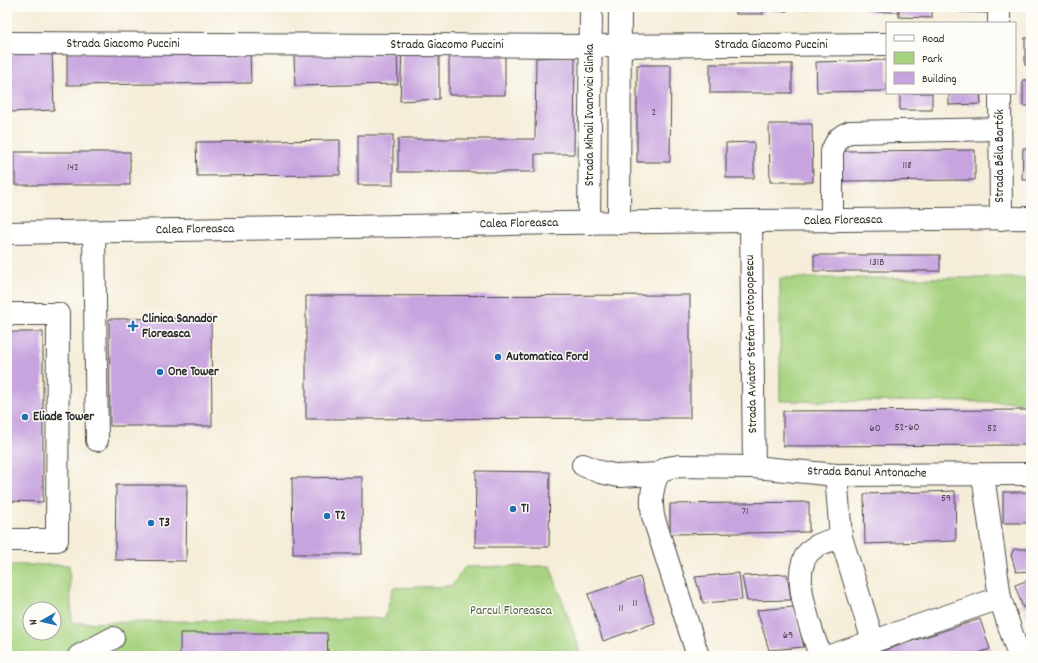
<svg xmlns="http://www.w3.org/2000/svg" width="1038" height="663" font-family="Dekko,sans-serif">
<style>
.green{fill:#a7d380;stroke:#697f56;fill-rule:evenodd}
.building{fill:#c7a4df}
.lines{fill:none;stroke-linecap:round;stroke-linejoin:round}
.minor-casing{stroke:#494845;stroke-width:24}
.minor{stroke:#fff;stroke-width:22}
.poi-dot{fill:#1f6fb2;stroke:#fdfcf7;stroke-width:1.5}
.labels{text-anchor:middle;dominant-baseline:central;stroke-width:3;stroke-linejoin:round;paint-order:stroke}
.number-label{font-size:11px;fill:#524958}
.street-label{font-size:13px;fill:#2b2b2b;stroke:#fdfcf7}
.poi-label{font-size:13px;font-weight:bold;fill:#2b2b2b;stroke:#fdfcf7;text-anchor:start}
.park-label{font-size:13px;fill:#505d44;stroke:#fdfcf7}
</style>
<rect width="100%" height="100%" fill="#fdfcf7"/>
<filter id="ink" filterUnits="userSpaceOnUse"><feTurbulence type="fractalNoise" baseFrequency=".025" numOctaves="2"/><feDisplacementMap in="SourceGraphic" scale="8" xChannelSelector="R" yChannelSelector="G"/><feConvolveMatrix kernelMatrix="1 2 1 2 8 2 1 2 1" color-interpolation-filters="sRGB"/></filter>
<filter id="wash" filterUnits="userSpaceOnUse"><feTurbulence type="fractalNoise" baseFrequency=".012" numOctaves="4" result="noise"/><feDisplacementMap in="SourceGraphic" scale="16" xChannelSelector="R" yChannelSelector="G"/><feGaussianBlur stdDeviation="0.9" result="paint"/><feColorMatrix in="noise" values="0 0 0 0 0 0 0 0 0 0 0 0 0 0 0 0 0 1.4 0 .05"/><feComposite in="paint" operator="in"/></filter>
<g filter="url(#wash)">
<rect width="100%" height="100%" fill="#f5edd8"/>
<g class="green">
<polygon points="780,278 1031,278 1031,402 780,401"/>
<path d="M 7,565 L 69,565 L 72,623 L 385,618 L 393,588 L 452,586 L 465,567 L 550,566 L 582,656 L 7,656 ZM 30,609 L 54,609 L 54,633 L 30,633 Z"/>
</g>
<g id="blocks">
<g class="building">
<rect x="736" y="7" width="27" height="7"/>
<polygon points="775,7 811,7 811,9 788,8 787,11 775,11"/>
<rect x="869" y="7" width="29" height="5"/>
<polygon points="899,7 932,7 932,18 899,17"/>
<polygon points="959,7 988,7 988,13 959,12"/>
<rect x="1025" y="38" width="6" height="27"/>
<polygon points="439,48 439,99 400,101 402,51"/>
<polygon points="250,49 251,83 67,85 67,52"/>
<polygon points="52,50 54,110 9,112 7,52"/>
<polygon points="505,50 505,95 449,95 449,51"/>
<polygon points="397,52 398,84 295,86 294,54"/>
<polygon points="575,56 574,154 535,154 535,172 398,172 398,139 535,139 536,58"/>
<polygon points="887,60 887,91 817,92 816,62"/>
<rect x="710" y="64" width="82" height="29"/>
<polygon points="637,65 671,65 670,162 637,162"/>
<rect x="1023" y="80" width="8" height="26"/>
<rect x="900" y="93" width="32" height="17"/>
<polygon points="949,93 980,93 981,104 949,105"/>
<polygon points="769,124 812,124 813,182 770,182"/>
<polygon points="7,127 10,127 11,177 7,177"/>
<rect x="358" y="135" width="35" height="50"/>
<polygon points="340,140 340,175 197,176 196,142"/>
<polygon points="754,142 754,178 726,178 726,143"/>
<polygon points="1023,148 1031,148 1031,180 1022,180"/>
<polygon points="975,150 975,180 838,181 838,151"/>
<rect x="15" y="152" width="115" height="33"/>
<rect x="814" y="255" width="126" height="16"/>
<polygon points="690,295 690,418 306,419 306,296"/>
<polygon points="211,318 212,426 110,426 109,319"/>
<polygon points="7,332 43,332 43,502 7,501"/>
<polygon points="1031,410 1031,445 783,446 783,411"/>
<polygon points="476,471 550,472 549,547 475,547"/>
<polygon points="362,477 362,554 293,554 292,478"/>
<polygon points="116,485 187,485 186,561 115,560"/>
<polygon points="955,491 956,541 865,544 864,494"/>
<rect x="1003" y="492" width="28" height="31"/>
<polygon points="809,502 809,532 670,534 670,504"/>
<polygon points="1014,549 1031,549 1031,571 1016,572 1011,555"/>
<polygon points="739,573 742,600 703,603 695,577"/>
<polygon points="787,574 791,600 747,601 742,576"/>
<polygon points="640,577 655,623 603,641 588,594"/>
<polygon points="1031,579 1031,605 1023,608 1015,585"/>
<polygon points="794,607 804,647 769,650 757,610"/>
<polygon points="1031,608 1031,627 1025,610"/>
<polygon points="980,619 990,649 970,656 867,656"/>
<polygon points="180,633 327,633 328,656 180,656"/>
</g>
</g>
</g>
<g filter="url(#ink)">
<use href="#blocks" fill-opacity="0" stroke="#494845" stroke-width="1"/>
<g class="lines">
<g class="minor-casing">
<g id="minor">
<polyline points="999,7 999,23"/>
<polyline points="7,43 590,46 887,44"/>
<polyline points="1000,93 1001,219"/>
<path d="M 832,221 L 832,151 C 837,140 839,136 850,132 L 1000,129"/>
<polyline points="751,222 754,467"/>
<polyline points="589,223 591,7"/>
<polyline points="619,223 620,7"/>
<polyline points="94,232 97,440"/>
<polyline points="7,233 565,223 1031,218"/>
<polyline points="7,314 58,314 57,540 7,540"/>
<polyline points="583,465 600,472 619,476 658,474 667,468 679,466 754,467 836,475 1031,474"/>
<path d="M 658,474 C 651,488 651,501 653,516 L 698,656"/>
<polyline points="983,475 1000,598 1019,656"/>
<polyline points="841,537 873,641"/>
<polyline points="79,656 113,638"/>
<path d="M 820,656 C 812,629 784,566 815,547 C 823,542 833,540 841,537 L 836,475"/>
<polyline points="830,656 1000,598"/>
</g>
</g>
<use href="#minor" class="minor"/>
</g>
</g>
<g class="poi-dot">
<path d="M131 320h4v4h4v4h-4v4h-4v-4h-4v-4h4z"/>
<circle cx="498" cy="357" r="4"/>
<circle cx="160" cy="372" r="4"/>
<circle cx="25" cy="417" r="4"/>
<circle cx="513" cy="509" r="4"/>
<circle cx="327" cy="516" r="4"/>
<circle cx="151" cy="523" r="4"/>
</g>
<g class="labels">
<g class="number-label">
<text x="654" y="113">2</text>
<text x="907" y="166">118</text>
<text x="73" y="168">142</text>
<text x="877" y="263">131B</text>
<text x="907" y="428">52-60</text>
<text x="875" y="429">60</text>
<text x="992" y="429">52</text>
<text x="946" y="499">59</text>
<text x="745" y="512">71</text>
<text x="635" y="604">11</text>
<text x="621" y="609">11</text>
<text x="788" y="636">69</text>
</g>
<g class="street-label">
<text x="123" y="44">Strada Giacomo Puccini</text>
<text x="447" y="45">Strada Giacomo Puccini</text>
<text x="771" y="45">Strada Giacomo Puccini</text>
<text transform="translate(590 115) rotate(-90)">Strada Mihail Ivanovici Glinka</text>
<text transform="translate(1000 156) rotate(-90)">Strada Béla Bartók</text>
<text transform="translate(843 221) rotate(-1)">Calea Floreasca</text>
<text transform="translate(519 224) rotate(-1)">Calea Floreasca</text>
<text transform="translate(195 230) rotate(-1)">Calea Floreasca</text>
<text transform="translate(752 344) rotate(-91)">Strada Aviator Stefan Protopopescu</text>
<text transform="translate(867 473) rotate(1)">Strada Banul Antonache</text>
</g>
<g class="poi-label">
<text x="142" y="319">Clinica Sanador<tspan x="142" dy="15">Floreasca</tspan></text>
<text x="506" y="357">Automatica Ford</text>
<text x="168" y="372">One Tower</text>
<text x="33" y="417">Eliade Tower</text>
<text x="521" y="509">T1</text>
<text x="335" y="516">T2</text>
<text x="159" y="523">T3</text>
</g>
<g class="park-label">
<text x="511" y="611">Parcul Floreasca</text>
</g>
</g>
<rect width="1038" height="663" fill="none" stroke="#fdfcf7" stroke-width="24"/>
<rect x="886" y="22" width="130" height="72" fill="#fdfcf7" stroke="#a9a8a5"/>
<rect x="894" y="35" width="20" height="6" fill="#ffffff" stroke="#a9a8a5"/>
<text x="922" y="42" font-size="12" fill="#2b2b2b">Road</text>
<rect x="894" y="52" width="20" height="12" fill="#a7d380" stroke="#a9a8a5"/>
<text x="922" y="62" font-size="12" fill="#2b2b2b">Park</text>
<rect x="894" y="72" width="20" height="12" fill="#c7a4df" stroke="#a9a8a5"/>
<text x="922" y="82" font-size="12" fill="#2b2b2b">Building</text>
<g transform="translate(42 621) rotate(262)"><circle r="19" fill="#fdfcf7" stroke="#a9a8a5"/>
<path d="M0-3L7 15L0 10L-7 15Z" fill="#1f6fb2"/>
<text y="-6" font-size="11" font-weight="bold" text-anchor="middle" fill="#2b2b2b">N</text>
</g>
</svg>
